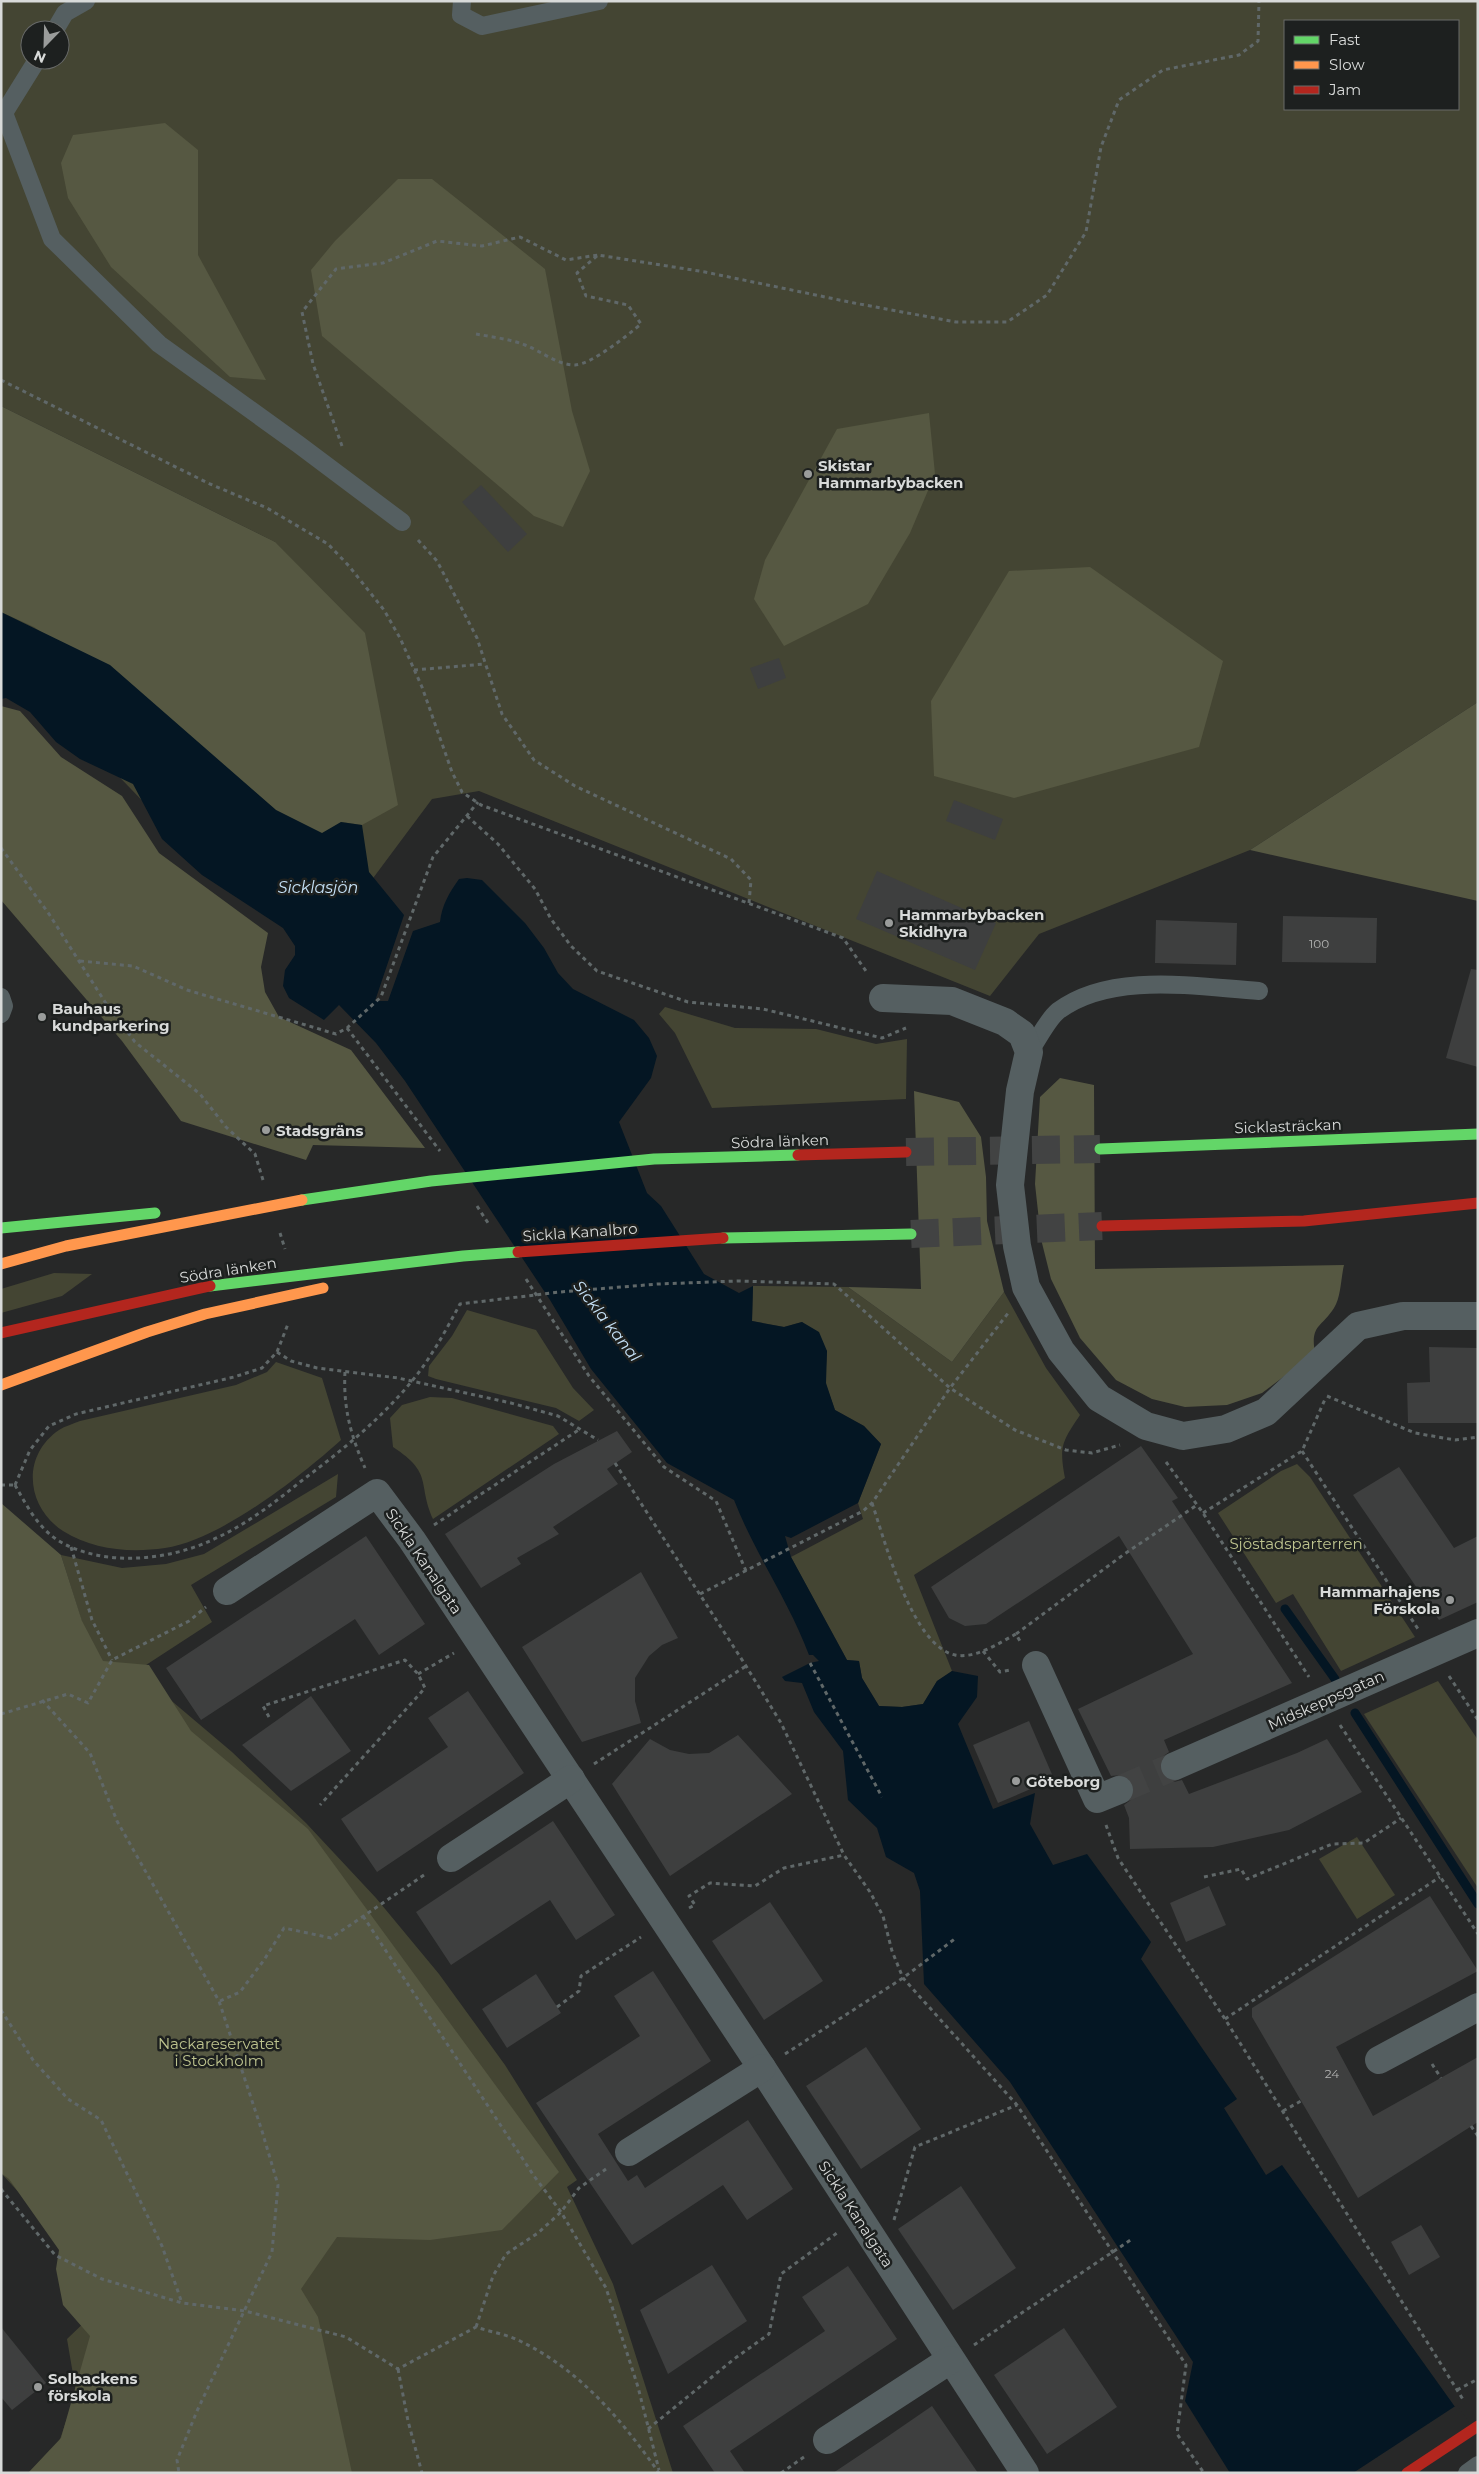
<svg xmlns="http://www.w3.org/2000/svg" width="1479" height="2474" font-family="Montserrat,sans-serif">
<style>
.green{fill:#444533;fill-rule:evenodd}
.forest{fill:#565842}
.water{fill:#041623}
.pier{fill:#272828}
.lines{fill:none;stroke-linecap:round;stroke-linejoin:round}
.stream{stroke:#041623;stroke-width:9}
.building{fill:#3e3f3f}
.street-tunnel{stroke:#424343;stroke-width:28;stroke-dasharray:28 14;stroke-linecap:butt}
.highway-tunnel{stroke:#424343;stroke-width:28;stroke-dasharray:28 14;stroke-linecap:butt}
.path{stroke:#606869;stroke-width:3;stroke-dasharray:4 4;stroke-linecap:butt}
.lane{stroke:#555f61;stroke-width:18}
.street{stroke:#555f61;stroke-width:28}
.fast{stroke:#63d668;stroke-width:11}
.slow{stroke:#ff974d;stroke-width:11}
.jam{stroke:#b3261e;stroke-width:11}
.poi-dot{fill:#9a9c9b;stroke:#1d201f;stroke-width:2}
.labels{text-anchor:middle;dominant-baseline:central;stroke-width:5;stroke-linejoin:round;paint-order:stroke}
.number-label{font-size:12px;fill:#b2b3b2}
.poi-label{font-size:15px;font-weight:bold;fill:#d8dad9;stroke:#1d201f;text-anchor:start}
.street-label{font-size:15px;fill:#d8dad9;stroke:#1d201f}
.park-label{font-size:15px;fill:#bec48f;stroke:#1d201f}
.water-label{font-size:16px;font-style:italic;fill:#c6e2f8;stroke:#1d201f}
</style>
<rect width="100%" height="100%" fill="#272828"/>
<g class="green">
<path d="M 1,1 L 1478,1 L 1478,702 L 1250,850 L 1039,934 L 990,996 L 479,791 L 432,799 L 359,897 L 210,871 L 104,761 L 1,687 L 1,410 L 275,542 L 1,406 ZM 1285,21 L 1458,21 L 1458,109 L 1285,109 ZM 30,30 L 60,30 L 60,60 L 30,60 Z"/>
<polygon points="665,1007 735,1028 816,1029 876,1044 907,1039 906,1099 712,1108 675,1033 659,1014"/>
<polygon points="54,1273 92,1274 62,1296 1,1313 1,1289"/>
<path d="M 753,1286 L 848,1287 L 952,1362 L 1004,1292 L 1046,1368 L 1080,1415 C 1062,1442 1059,1446 1065,1478 L 914,1575 L 952,1671 L 937,1681 L 923,1704 L 902,1707 L 879,1706 L 862,1678 L 859,1661 L 847,1660 L 791,1557 L 863,1519 L 858,1503 L 881,1444 L 864,1426 L 835,1410 L 825,1383 L 827,1351 L 802,1322 L 784,1327 L 752,1321 Z"/>
<polygon points="467,1310 536,1330 573,1388 594,1410 579,1421 556,1408 436,1379 428,1376 429,1366 452,1336"/>
<path d="M 276,1362 L 322,1378 L 341,1440 C 300,1477 220,1540 165,1548 C 130,1553 93,1550 63,1531 C 26,1507 21,1456 59,1430 C 65,1426 73,1424 80,1421 L 236,1385 L 267,1372 Z"/>
<path d="M 430,1397 L 452,1398 L 553,1426 L 559,1434 L 433,1519 C 417,1483 434,1474 393,1447 L 390,1418 L 402,1405 Z"/>
<polygon points="1297,1464 1310,1477 1415,1637 1341,1671 1293,1594 1276,1603 1218,1513 1281,1471"/>
<polygon points="338,1474 336,1497 191,1585 212,1622 146,1665 154,1686 232,1752 306,1823 376,1898 439,1974 505,2065 577,2180 567,2187 613,2284 673,2473 28,2473 56,2451 76,2392 67,2339 113,2295 1,2173 1,1569 82,1622 61,1555 122,1568 166,1564 204,1554"/>
<polygon points="1438,1681 1478,1740 1478,1888 1364,1714"/>
<polygon points="1357,1837 1395,1895 1357,1919 1319,1859"/>
</g>
<g class="forest">
<polygon points="165,123 198,150 198,255 266,380 230,377 111,267 68,198 61,163 73,135"/>
<polygon points="398,179 432,179 545,269 572,411 590,471 563,527 534,516 322,336 311,270 335,241"/>
<polygon points="1,406 275,542 365,633 398,805 362,825 341,822 322,834 276,810 209,754 34,627 1,612"/>
<polygon points="929,413 935,474 910,533 868,604 784,646 754,599 765,560 837,429"/>
<polygon points="1090,567 1223,661 1199,747 1014,798 934,776 931,701 1009,571"/>
<polygon points="1478,702 1478,901 1250,850"/>
<polygon points="1,706 20,711 61,757 122,796 159,853 268,933 261,967 265,992 279,1017 351,1050 425,1148 313,1145 306,1160 181,1121 122,1041 1,900"/>
<path d="M 1060,1078 L 1094,1085 L 1095,1269 L 1344,1265 C 1341,1277 1341,1298 1334,1308 C 1321,1328 1310,1325 1315,1353 L 1262,1393 L 1227,1405 L 1185,1407 L 1152,1399 L 1116,1380 L 1080,1338 L 1051,1279 L 1041,1239 L 1035,1184 L 1040,1097 Z"/>
<polygon points="914,1091 959,1102 981,1137 986,1177 987,1221 1004,1292 952,1362 848,1287 921,1289"/>
<polygon points="1,1503 61,1555 82,1621 103,1661 149,1665 191,1731 308,1829 559,2172 502,2230 430,2240 337,2237 301,2289 318,2317 352,2473 28,2473 61,2438 90,2336 63,2305 56,2269 59,2250 9,2179 1,2173"/>
</g>
<path class="water" d="M 1,612 L 110,665 L 276,810 L 322,833 L 341,822 L 362,825 L 369,872 L 404,915 L 375,1001 L 388,1001 L 413,931 L 440,922 C 442,905 449,893 459,879 L 467,878 L 482,880 L 525,923 L 544,948 L 558,973 L 573,989 L 634,1020 L 649,1038 L 657,1056 L 651,1078 L 619,1122 L 647,1193 L 661,1206 L 704,1274 L 739,1293 L 753,1286 L 752,1321 L 784,1327 L 802,1322 L 819,1332 L 827,1351 L 826,1383 L 835,1410 L 864,1426 L 881,1444 L 858,1503 L 791,1538 L 785,1536 L 791,1557 L 847,1660 L 859,1661 L 862,1678 L 879,1706 L 902,1707 L 923,1704 L 937,1681 L 952,1671 L 978,1676 L 977,1697 L 958,1724 L 993,1809 L 1035,1793 L 1030,1824 L 1053,1865 L 1087,1854 L 1151,1942 L 1141,1959 L 1237,2099 L 1224,2108 L 1266,2175 L 1282,2165 L 1478,2439 L 1478,2473 L 1230,2473 L 1185,2401 L 1193,2362 L 1010,2082 L 924,1984 L 920,1891 L 914,1873 L 886,1857 L 877,1828 L 848,1800 L 843,1751 L 814,1712 L 802,1683 L 785,1681 L 782,1677 L 810,1663 L 819,1661 L 813,1655 L 809,1655 C 789,1601 755,1554 734,1500 L 667,1463 L 591,1369 L 550,1300 L 405,1081 L 376,1043 L 339,1005 L 324,1020 L 289,998 L 283,986 L 285,970 L 295,955 L 295,946 L 283,928 L 202,875 L 162,839 L 133,784 L 80,759 L 56,742 L 30,712 L 6,698 L 1,699 Z"/>
<polygon class="pier" points="1457,2405 1478,2435 1478,2473 1353,2473"/>
<g class="lines">
<g class="stream">
<polyline points="1285,1609 1335,1679"/>
<polyline points="1355,1713 1478,1904"/>
</g>
</g>
<g class="building">
<polygon points="481,485 527,534 508,552 462,502"/>
<polygon points="779,658 786,678 758,689 750,668"/>
<polygon points="954,800 1003,819 995,840 946,821"/>
<polygon points="877,871 996,923 975,970 856,919"/>
<polygon points="1283,916 1377,918 1376,963 1282,962"/>
<polygon points="1156,920 1237,923 1236,965 1155,963"/>
<polygon points="1471,969 1478,970 1478,1067 1446,1058"/>
<polygon points="1429,1347 1478,1348 1478,1423 1408,1423 1407,1383 1430,1382"/>
<polygon points="617,1431 632,1452 607,1469 618,1484 553,1527 559,1534 517,1558 521,1564 481,1588 445,1534 554,1464"/>
<polygon points="1141,1446 1178,1498 1172,1501 1292,1683 1164,1740 1169,1752 1162,1757 1159,1765 1161,1772 1166,1779 1174,1782 1182,1780 1189,1794 1297,1753 1327,1739 1362,1792 1289,1830 1213,1847 1130,1849 1129,1818 1124,1805 1132,1799 1134,1792 1134,1785 1129,1778 1122,1775 1111,1776 1078,1709 1193,1654 1119,1536 986,1624 965,1626 949,1618 931,1587"/>
<polygon points="1399,1467 1454,1548 1478,1536 1478,1602 1439,1620 1353,1495"/>
<polygon points="366,1536 425,1624 379,1655 355,1619 201,1720 166,1668"/>
<polygon points="641,1572 678,1638 662,1645 649,1656 635,1678 635,1701 641,1723 582,1742 522,1647"/>
<polygon points="468,1691 524,1773 377,1872 341,1819 448,1747 428,1718"/>
<polygon points="311,1696 351,1751 291,1791 242,1745"/>
<polygon points="1029,1721 1054,1779 998,1803 973,1745"/>
<polygon points="738,1735 792,1794 670,1876 612,1784 650,1739 670,1750 689,1754 709,1753"/>
<polygon points="553,1821 615,1915 576,1940 550,1900 451,1965 416,1912"/>
<polygon points="1209,1886 1226,1925 1186,1942 1170,1903"/>
<polygon points="1430,1896 1478,1971 1336,2047 1373,2116 1478,2057 1478,2122 1358,2198 1252,2017 1252,2008"/>
<polygon points="770,1902 823,1981 764,2020 712,1941"/>
<polygon points="653,1971 711,2061 598,2134 628,2181 637,2175 645,2188 748,2120 793,2189 747,2220 723,2185 632,2245 536,2103 640,2036 614,1996"/>
<polygon points="536,1974 561,2013 507,2048 482,2009"/>
<polygon points="866,2047 921,2129 861,2169 806,2086"/>
<polygon points="961,2186 1016,2268 953,2310 898,2229"/>
<polygon points="1421,2225 1440,2257 1409,2275 1391,2242"/>
<polygon points="712,2265 747,2321 668,2374 640,2310"/>
<polygon points="848,2266 897,2339 730,2451 745,2473 715,2473 683,2426 825,2331 802,2297"/>
<polygon points="1,2327 46,2383 12,2410 1,2397"/>
<polygon points="1064,2328 1117,2407 1047,2454 994,2375"/>
<polygon points="932,2406 978,2473 833,2473 884,2439"/>
</g>
<g class="lines">
<polyline class="street-tunnel" points="1119,1790 1175,1766"/>
<g class="highway-tunnel">
<polyline points="906,1152 1100,1149"/>
<polyline points="911,1234 1102,1226"/>
</g>
<g class="path">
<path d="M 476,334 C 492,337 510,339 525,345 C 541,351 557,365 575,365 C 592,364 628,335 641,324 L 628,305 L 586,296 L 577,273 L 598,255 L 705,272 L 854,303 L 956,322 L 1007,322 L 1047,295 L 1086,232 L 1101,147 L 1119,100 L 1163,70 L 1239,55 L 1258,41 L 1259,1"/>
<polyline points="1,380 210,484 267,508 328,544 349,566 384,610 400,638 422,687 452,772 462,792 481,805 843,938 868,974"/>
<polyline points="342,446 313,364 302,312 336,269 383,263 437,241 482,246 520,237 566,260 598,255"/>
<polyline points="418,540 437,561 477,638 502,714 534,760 575,786 731,859 751,880 749,903"/>
<polyline points="414,670 485,664"/>
<polyline points="467,816 498,844 535,889 551,919 571,946 597,971 688,1002 763,1009 882,1038 906,1028"/>
<polyline points="1,848 49,914 105,1002 135,1042 200,1094 226,1127 255,1154 263,1180"/>
<polyline points="80,961 133,966 187,990 336,1034 347,1028 381,997 433,857 478,802"/>
<polyline points="347,1028 440,1151"/>
<polyline points="477,1206 490,1226"/>
<polyline points="280,1233 285,1249"/>
<polyline points="526,1279 589,1376 664,1467 716,1501 746,1571"/>
<polyline points="277,1352 291,1361 317,1368 398,1378 511,1403 558,1416 598,1440"/>
<path d="M 345,1372 C 343,1408 351,1436 365,1468"/>
<polyline points="1327,1396 1415,1433 1455,1440 1478,1437"/>
<polyline points="1302,1451 1418,1629"/>
<polyline points="1166,1462 1203,1513 1309,1677"/>
<polyline points="615,1463 746,1666 781,1723 844,1855 870,1892 883,1916 892,1951 903,1978 1017,2105 1186,2365 1177,2434 1204,2473"/>
<polyline points="1,1485 15,1485"/>
<path d="M 15,1485 C 27,1506 38,1528 59,1541 C 103,1567 167,1561 212,1540 C 244,1526 273,1504 300,1482 C 340,1452 380,1420 412,1381 C 431,1358 446,1330 460,1304 L 560,1292 L 658,1284 L 737,1281 L 834,1284 L 950,1388 L 1015,1430 L 1066,1450 L 1092,1453 L 1120,1445"/>
<polyline points="15,1485 30,1450 49,1426 76,1414 234,1377 262,1368 277,1352 288,1324"/>
<path d="M 872,1503 C 885,1541 912,1646 955,1655 C 976,1659 999,1643 1016,1634 L 1021,1643"/>
<polyline points="1203,1513 1302,1451 1326,1397"/>
<polyline points="434,1525 580,1429"/>
<polyline points="71,1547 92,1620 112,1660"/>
<polyline points="700,1594 863,1511 872,1503 950,1388 1009,1312"/>
<polyline points="1016,1634 1123,1555 1197,1505"/>
<polyline points="983,1651 1000,1672 1010,1670"/>
<polyline points="810,1663 882,1797"/>
<polyline points="418,1674 454,1653"/>
<polyline points="1449,1676 1478,1720"/>
<polyline points="42,1700 90,1753 117,1821 219,2001 262,2131 278,2185 272,2252 197,2411 177,2460 179,2473"/>
<polyline points="1,1714 68,1694 88,1703 112,1660 189,1621 206,1607"/>
<polyline points="269,1717 263,1706 405,1660 418,1674 425,1688 320,1805"/>
<polyline points="1340,1725 1478,1934"/>
<polyline points="594,1764 746,1666"/>
<polyline points="1106,1825 1118,1858 1225,2019 1464,2401"/>
<polyline points="1204,1877 1241,1869 1247,1879 1332,1844 1364,1843 1401,1818"/>
<polyline points="689,1908 695,1905 689,1896 710,1883 755,1886 784,1868 844,1855"/>
<polyline points="363,1916 534,2176 561,2212 606,2288 638,2387 659,2470"/>
<polyline points="220,2001 240,1992 264,1960 284,1928 331,1938 427,1873"/>
<polyline points="557,2007 579,1991 581,1976 641,1937"/>
<polyline points="1,2010 33,2060 68,2099 101,2120 162,2246 182,2303"/>
<polyline points="1225,2019 1440,1877"/>
<polyline points="785,2054 903,1978 956,1938"/>
<polyline points="1432,2064 1441,2078"/>
<polyline points="1283,2111 1301,2101"/>
<polyline points="1471,2126 1478,2136"/>
<path d="M 1,2189 L 55,2255 L 102,2279 L 182,2303 L 245,2311 L 346,2337 L 398,2369 L 476,2327 C 490,2332 506,2334 520,2341 C 580,2370 621,2419 659,2473"/>
<polyline points="894,2220 915,2147 1017,2105"/>
<polyline points="476,2327 493,2276 506,2254 538,2233 561,2212 579,2188 606,2169"/>
<polyline points="974,2345 1132,2239"/>
<polyline points="398,2369 408,2421 422,2473"/>
<polyline points="1457,2390 1478,2379"/>
<polyline points="648,2429 734,2359 769,2334 781,2274 837,2233"/>
<polyline points="781,2473 804,2457"/>
</g>
<g class="lane">
<polyline points="462,1 461,15 482,26 599,1"/>
<polyline points="55,30 65,13 86,1"/>
<polyline points="37,60 4,113 52,239 159,344 298,444 402,522"/>
<polyline points="1,997 4,1006 1,1014"/>
<path d="M 1029,1052 C 1038,1040 1047,1020 1058,1011 C 1111,971 1198,987 1259,991"/>
<polyline points="1467,2473 1478,2465"/>
</g>
<g class="street">
<polyline points="883,998 952,1001 1005,1022 1022,1034 1029,1052 1020,1091 1010,1185 1017,1246 1026,1287 1061,1351 1099,1398 1146,1426 1183,1436 1226,1429 1266,1412 1358,1326 1403,1316 1478,1316"/>
<polyline points="227,1591 377,1493 412,1540 762,2068 1025,2473"/>
<polyline points="1036,1665 1097,1799 1119,1790"/>
<polyline points="1175,1766 1478,1633"/>
<polyline points="451,1858 571,1779"/>
<polyline points="1379,2060 1478,2007"/>
<polyline points="629,2152 762,2068"/>
<polyline points="827,2440 950,2360"/>
</g>
<g class="fast">
<polyline points="1100,1149 1478,1134"/>
<polyline points="302,1200 431,1181 654,1159 798,1155"/>
<polyline points="1,1228 155,1213"/>
<polyline points="723,1238 911,1234"/>
<polyline points="210,1286 463,1256 518,1252"/>
</g>
<g class="slow">
<polyline points="1,1264 66,1246 302,1200"/>
<polyline points="1,1385 147,1332 205,1314 323,1288"/>
</g>
<g class="jam">
<polyline points="798,1155 906,1152"/>
<polyline points="1102,1226 1304,1221 1478,1203"/>
<polyline points="518,1252 723,1238"/>
<polyline points="1,1333 210,1286"/>
<polyline points="1407,2473 1478,2426"/>
</g>
</g>
<g class="poi-dot">
<circle cx="808" cy="474" r="5"/>
<circle cx="889" cy="923" r="5"/>
<circle cx="42" cy="1017" r="5"/>
<circle cx="266" cy="1130" r="5"/>
<circle cx="1450" cy="1600" r="5"/>
<circle cx="1016" cy="1781" r="5"/>
<circle cx="38" cy="2387" r="5"/>
</g>
<g class="labels">
<g class="number-label">
<text x="1319" y="943">100</text>
<text x="1332" y="2073">24</text>
</g>
<g class="poi-label">
<text x="818" y="465">Skistar<tspan x="818" dy="17">Hammarbybacken</tspan></text>
<text x="899" y="914">Hammarbybacken<tspan x="899" dy="17">Skidhyra</tspan></text>
<text x="52" y="1008">Bauhaus<tspan x="52" dy="17">kundparkering</tspan></text>
<text x="276" y="1130">Stadsgräns</text>
<text x="1440" y="1591" text-anchor="end">Hammarhajens<tspan x="1440" dy="17">Förskola</tspan></text>
<text x="1026" y="1781">Göteborg</text>
<text x="48" y="2378">Solbackens<tspan x="48" dy="17">förskola</tspan></text>
</g>
<g class="street-label">
<text transform="translate(1288 1126) rotate(-2)">Sicklasträckan</text>
<text transform="translate(780 1141) rotate(-2)">Södra länken</text>
<text transform="translate(580 1232) rotate(-4)">Sickla Kanalbro</text>
<text transform="translate(228 1270) rotate(-9)">Södra länken</text>
<text transform="translate(424 1561) rotate(56)">Sickla Kanalgata</text>
<text transform="translate(1326 1700) rotate(-24)">Midskeppsgatan</text>
<text transform="translate(856 2214) rotate(57)">Sickla Kanalgata</text>
</g>
<g class="park-label">
<text x="1296" y="1543">Sjöstadsparterren</text>
<text x="219" y="2043">Nackareservatet<tspan x="219" dy="17">i Stockholm</tspan></text>
</g>
<g class="water-label">
<text x="318" y="887">Sicklasjön</text>
<text transform="translate(607 1321) rotate(52)">Sickla kanal</text>
</g>
</g>
<rect width="1479" height="2474" fill="none" stroke="#d8dad9" stroke-width="5"/>
<rect x="1284" y="20" width="175" height="90" fill="#1d201f" stroke="#686a69"/>
<rect x="1294" y="36" width="25" height="8" fill="#63d668" stroke="#686a69"/>
<text x="1329" y="45" font-size="15" fill="#d8dad9">Fast</text>
<rect x="1294" y="61" width="25" height="8" fill="#ff974d" stroke="#686a69"/>
<text x="1329" y="70" font-size="15" fill="#d8dad9">Slow</text>
<rect x="1294" y="86" width="25" height="8" fill="#b3261e" stroke="#686a69"/>
<text x="1329" y="95" font-size="15" fill="#d8dad9">Jam</text>
<g transform="translate(45 45) rotate(203)"><circle r="24" fill="#1d201f" stroke="#686a69"/>
<path d="M0-4L9 19L0 12L-9 19Z" fill="#9a9c9b"/>
<text y="-8" font-size="14" font-weight="bold" text-anchor="middle" fill="#d8dad9">N</text>
</g>
</svg>
